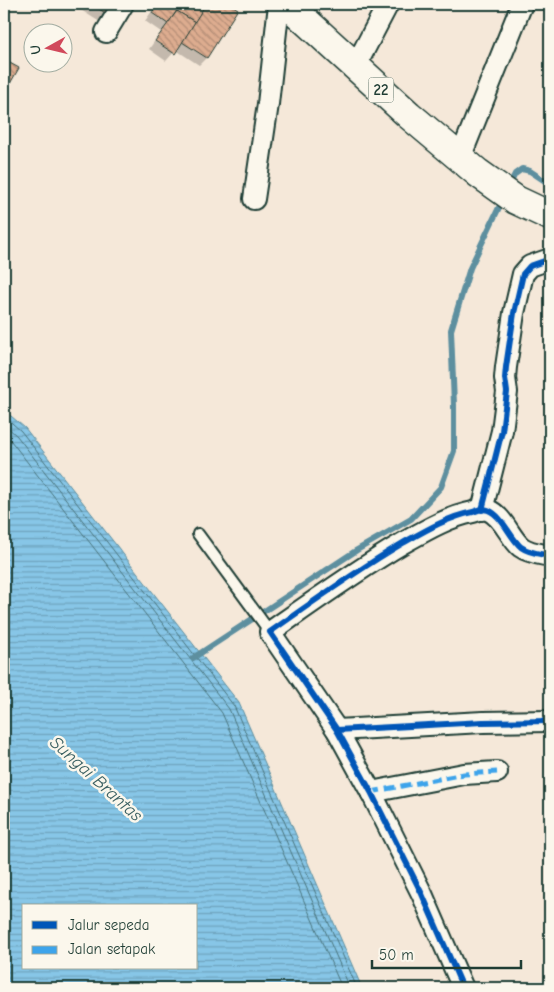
<svg xmlns="http://www.w3.org/2000/svg" width="554" height="992" font-family="'Comic Neue',sans-serif">
<style>
.water{fill:url(#water-rules);stroke:#5d8f9f;fill-rule:evenodd}
.shadow{fill:#0003}
.lines{fill:none;stroke-linecap:round;stroke-linejoin:round}
.shore{stroke:#49747c;stroke-width:1}
.stream{stroke:#5d8f9f;stroke-width:6}
.building{fill:url(#building-back-hatch);stroke:#1f3d34}
.lane-casing{stroke:#1f3d34;stroke-width:14}
.street-casing{stroke:#1f3d34;stroke-width:24}
.highway-casing{stroke:#1f3d34;stroke-width:31}
.lane{stroke:#fbf7ec;stroke-width:10}
.street{stroke:#fbf7ec;stroke-width:20}
.highway{stroke:#fbf7ec;stroke-width:28}
.quiet{stroke:#3da4eb;stroke-width:5;stroke-dasharray:10 5;stroke-linecap:butt}
.cycleway-casing{stroke:#fbf7ec;stroke-width:9}
.cycleway{stroke:#0057b8;stroke-width:6}
.labels{text-anchor:middle;dominant-baseline:central;stroke-width:5;stroke-linejoin:round;paint-order:stroke}
.shield{fill:#fbf7ec;stroke:#61756b;stroke-width:1}
.shield-label{font-size:15px;font-weight:bold;fill:#1f3d34}
.water-label{font-size:18px;font-style:italic;fill:#395f61;stroke:#fbf7ec}
</style>
<defs>
<pattern id="water-rules" width="6" height="5" patternUnits="userSpaceOnUse" patternTransform="scale(1.25)"><rect width="6" height="5" fill="#87c6e7"/><path d="M0 2.5h6" fill="none" stroke="#6ea2bc"/></pattern>
<pattern id="building-back-hatch" width="6" height="6" patternUnits="userSpaceOnUse" patternTransform="scale(1.25)"><rect width="6" height="6" fill="#ddac8f"/><path d="M-1 5l2 2M0 0l6 6M5-1l2 2" fill="none" stroke="#b38d76"/></pattern>
</defs>
<rect width="100%" height="100%" fill="#f5e8d9"/>
<filter id="ink" filterUnits="userSpaceOnUse"><feTurbulence type="fractalNoise" baseFrequency=".02" numOctaves="2"/><feDisplacementMap in="SourceGraphic" scale="10" xChannelSelector="R" yChannelSelector="G"/><feConvolveMatrix kernelMatrix="1 2 1 2 8 2 1 2 1" color-interpolation-filters="sRGB"/></filter>
<g filter="url(#ink)">
<path class="water" d="M 4,410 L 25,428 L 239,703 L 362,988 L 4,988 ZM 24,906 L 196,906 L 196,968 L 24,968 Z"/>
<g class="shadow">
<polygon points="74,4 119,4 103,24 73,5"/>
<polygon points="157,4 228,4 236,9 206,58 199,65 176,50 166,61 149,49 161,32 145,21"/>
</g>
<g class="lines">
<g class="shore">
<polyline points="4,416 21,431 234,706 357,988"/>
<polyline points="4,424 17,436 229,709 350,988"/>
<polyline points="4,434 11,441 222,713 342,988"/>
</g>
<g class="stream">
<polyline points="509,186 515,174 522,169 530,171 545,181"/>
<polyline points="193,658 357,550 411,519 441,487 454,451 454,405 451,330 470,268 504,197"/>
</g>
</g>
<g class="building">
<polygon points="91,4 120,4 112,17"/>
<polygon points="158,4 181,4 168,24 152,13"/>
<polygon points="181,4 206,4 195,22 177,11"/>
<polygon points="206,4 230,4 238,9 207,58 182,42"/>
<polygon points="177,11 195,22 175,54 155,41"/>
<polygon points="8,62 19,68 4,94 4,68"/>
</g>
<g class="lines">
<g class="lane-casing">
<polyline id="lane" points="198,534 270,632"/>
</g>
<g class="street-casing">
<g id="street">
<polyline points="106,32 123,4"/>
<polyline points="355,67 388,4"/>
<polyline points="460,158 522,4"/>
<polyline points="254,199 268,104 279,4"/>
<polyline points="482,510 502,431 507,392 505,378 506,367 514,313 523,274 530,266 550,259"/>
<polyline points="337,730 483,722 550,721"/>
<polyline points="371,792 464,774 497,772"/>
<path d="M 463,988 L 422,894 L 371,792 L 337,730 L 270,632 C 314,601 357,570 403,543 C 426,530 448,517 473,512 C 478,510 483,508 488,510 C 503,516 510,538 521,547 C 529,553 541,554 550,556"/>
</g>
</g>
<g class="highway-casing">
<polyline id="highway" points="287,4 409,115 478,173 516,200 550,216"/>
</g>
<use href="#lane" class="lane"/>
<use href="#street" class="street"/>
<use href="#highway" class="highway"/>
<polyline class="quiet" points="371,792 464,774 497,772"/>
<g class="cycleway-casing">
<g id="cycleway">
<polyline points="482,510 502,431 507,392 505,378 506,367 514,313 523,274 530,266 550,259"/>
<polyline points="337,730 483,722 550,721"/>
<path d="M 463,988 L 422,894 L 371,792 L 337,730 L 270,632 C 314,601 357,570 403,543 C 426,530 448,517 473,512 C 478,510 483,508 488,510 C 503,516 510,538 521,547 C 529,553 541,554 550,556"/>
</g>
</g>
<use href="#cycleway" class="cycleway"/>
</g>
</g>
<g class="labels">
<rect class="shield" x="368.5" y="77.5" width="25" height="25" rx="4"/>
<g class="shield-label">
<text x="381" y="90">22</text>
</g>
<g class="water-label">
<text transform="translate(96 779) rotate(42)">Sungai Brantas</text>
</g>
</g>
<rect width="554" height="992" fill="none" stroke="#fbf7ec" stroke-width="20"/>
<rect x="10" y="10" width="534" height="972" fill="none" stroke="#1f3d34" stroke-width="2" filter="url(#ink)"/>
<rect x="22" y="904" width="175" height="65" fill="#fbf7ec" stroke="#a3ada2"/>
<rect x="32" y="921" width="25" height="8" fill="#0057b8" stroke="#a3ada2"/>
<text x="68" y="930" font-size="15" fill="#1f3d34">Jalur sepeda</text>
<rect x="32" y="946" width="25" height="8" fill="#3da4eb" stroke="#a3ada2"/>
<text x="68" y="954" font-size="15" fill="#1f3d34">Jalan setapak</text>
<g transform="translate(48 48) rotate(262)"><circle r="24" fill="#fbf7ec" stroke="#a3ada2"/>
<path d="M0-4L9 19L0 12L-9 19Z" fill="#d1495b"/>
<text y="-8" font-size="14" font-weight="bold" text-anchor="middle" fill="#1f3d34">U</text>
</g>
<path d="M372 960v8h149v-8" fill="none" stroke="#1f3d34" stroke-width="2.5"/>
<text x="379" y="960" font-size="15" fill="#1f3d34" stroke="#fbf7ec" stroke-width="4" paint-order="stroke">50 m</text>
</svg>
